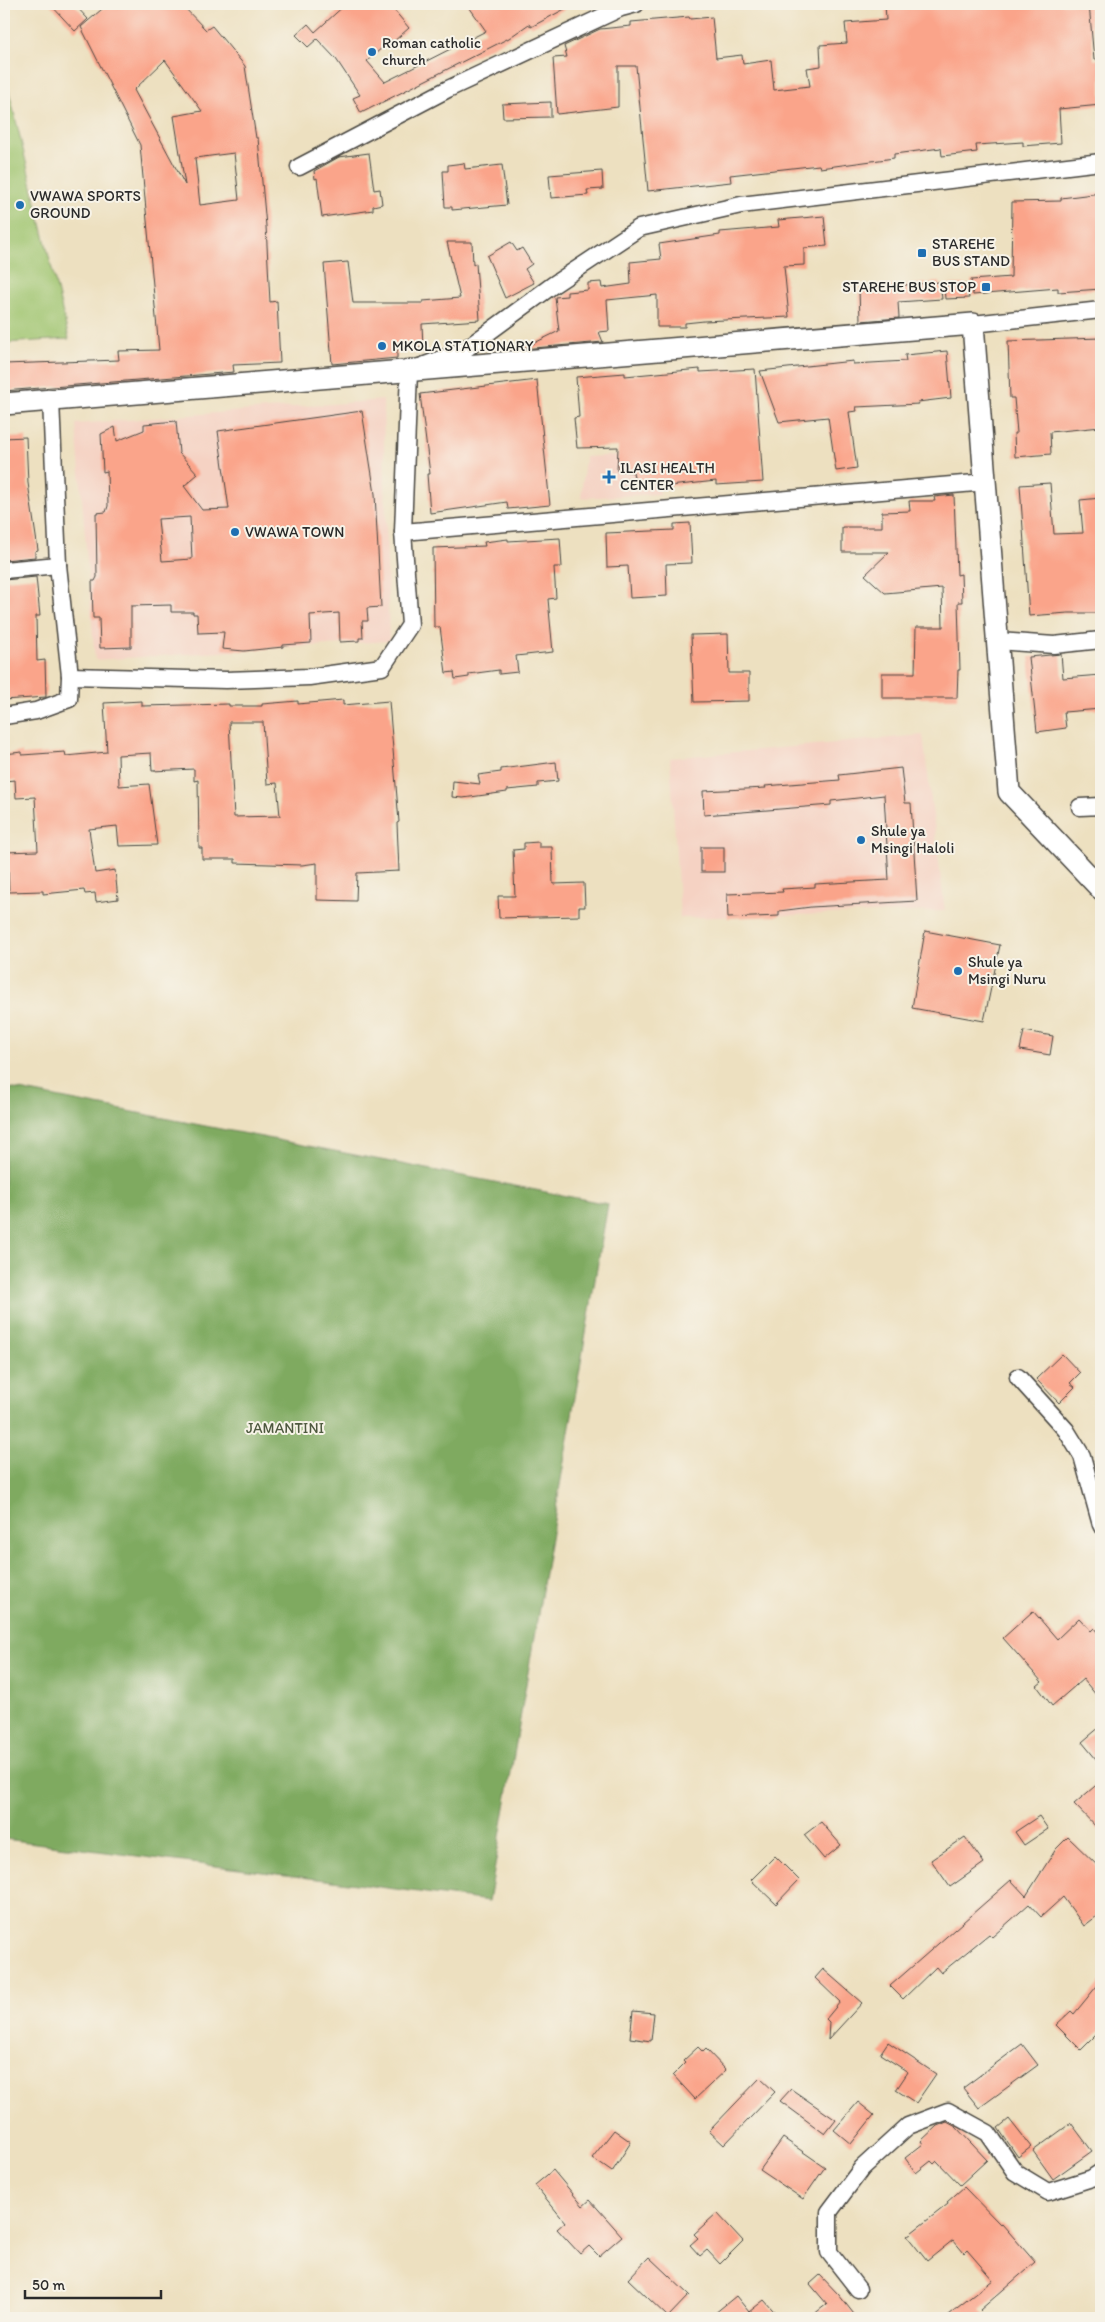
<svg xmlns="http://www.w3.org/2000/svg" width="1105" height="2322" font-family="Itim,sans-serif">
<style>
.built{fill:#f5d2c3}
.green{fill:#9fc46e;stroke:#65784c}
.forest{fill:#7faa61;stroke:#556a46}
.building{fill:#faa48a;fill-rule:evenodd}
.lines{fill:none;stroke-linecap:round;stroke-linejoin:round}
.minor-casing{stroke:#484641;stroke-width:19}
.tertiary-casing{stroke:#484641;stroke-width:24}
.minor{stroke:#fff;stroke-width:16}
.tertiary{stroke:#fff;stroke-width:21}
.poi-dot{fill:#1f6fb2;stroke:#f7f3e8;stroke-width:2}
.labels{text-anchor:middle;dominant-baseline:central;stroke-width:4;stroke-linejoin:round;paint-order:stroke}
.poi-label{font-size:15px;fill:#2b2b2b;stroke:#f7f3e8;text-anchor:start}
.park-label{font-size:15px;fill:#4e593f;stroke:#f7f3e8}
</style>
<rect width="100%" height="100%" fill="#f7f3e8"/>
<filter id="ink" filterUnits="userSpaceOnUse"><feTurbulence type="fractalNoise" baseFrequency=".02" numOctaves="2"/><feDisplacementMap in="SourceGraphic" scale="10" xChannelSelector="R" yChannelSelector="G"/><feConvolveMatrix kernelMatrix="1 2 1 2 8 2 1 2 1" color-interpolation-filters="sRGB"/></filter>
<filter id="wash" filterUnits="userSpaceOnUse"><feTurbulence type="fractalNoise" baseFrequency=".0096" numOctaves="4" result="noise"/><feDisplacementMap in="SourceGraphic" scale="20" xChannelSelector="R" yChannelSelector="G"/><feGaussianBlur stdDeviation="1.12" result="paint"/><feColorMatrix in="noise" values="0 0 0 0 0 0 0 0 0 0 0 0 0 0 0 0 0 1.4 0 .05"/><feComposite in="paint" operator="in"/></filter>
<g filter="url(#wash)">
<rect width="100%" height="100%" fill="#ede0c0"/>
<g class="built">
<polygon points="383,400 389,641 95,660 76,424"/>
<polygon points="657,453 659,494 581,498 585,457"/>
<polygon points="923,735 945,911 680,918 670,758"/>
</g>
<polygon class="green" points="4,71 69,339 4,343"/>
<polygon class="forest" points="4,1087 608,1204 489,1901 4,1839"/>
<g id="blocks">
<g class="building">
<polygon points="50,4 74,4 88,19 75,31"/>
<path d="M 108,4 L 181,4 L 206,30 L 212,26 L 245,66 L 256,138 L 258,138 L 266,226 L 270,302 L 277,301 L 280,363 L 233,365 L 234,372 L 4,391 L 4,364 L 119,360 L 118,351 L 159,350 L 140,145 L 81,27 ZM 165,60 L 202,111 L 174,116 L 185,185 L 134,90 ZM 234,153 L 239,200 L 200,205 L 195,158 Z"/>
<polygon points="346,4 389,4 409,28 393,42 391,40 367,61 385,82 486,31 467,4 574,4 531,27 529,24 509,38 361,113 353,98 360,95 336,59 317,39 308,47 296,35 308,24 315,32"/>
<polygon points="885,4 1089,4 1094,60 1101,59 1101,105 1059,109 1061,143 1023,146 1023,142 976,145 977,152 942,156 941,148 894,154 894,158 820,168 819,165 730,175 731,182 648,191 636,66 618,66 618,107 557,114 553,58 567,57 564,46 600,29 631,26 631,22 689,17 690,19 712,17 716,58 742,55 743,64 771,60 774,90 810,86 807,68 821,66 820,45 847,43 845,23 886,20"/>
<polygon points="551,102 551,117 503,118 502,104"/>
<polygon points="369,153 374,190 380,189 382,204 373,206 373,210 322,217 317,178 315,179 314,171 339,157"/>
<polygon points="464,163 465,169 502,165 507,205 452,210 452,207 445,207 443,171 448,171 448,165"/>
<polygon points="602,171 603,189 587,190 588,195 551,198 549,175"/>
<polygon points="1101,193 1101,289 1058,292 1058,288 973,295 971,280 1011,277 1012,202 1061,201 1061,198"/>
<polygon points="824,216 827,246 804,248 804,265 784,266 789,317 704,321 685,323 685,327 657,327 657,295 607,300 609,331 599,332 603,342 522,349 559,331 555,297 567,296 567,292 588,290 588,283 601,282 602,288 631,284 630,262 661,259 659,244 720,235 720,232 779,227 778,220"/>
<polygon points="447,242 472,242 473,265 476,263 480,320 422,324 423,348 397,349 397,358 332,364 324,264 348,262 353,303 423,303 423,301 460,298"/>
<polygon points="511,242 517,251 522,248 532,264 525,269 534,283 505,298 487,256"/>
<polygon points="940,282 942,299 898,302 899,318 860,321 859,289"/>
<polygon points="967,284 969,298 945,299 944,285"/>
<polygon points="1101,338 1101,427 1050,432 1051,454 1015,457 1014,433 1017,433 1014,398 1010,398 1008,341"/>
<polygon points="947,351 951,398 918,402 919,404 856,407 857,411 849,412 857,468 836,471 828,417 779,422 760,371 853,361 853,364 906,361 905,355"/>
<polygon points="700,369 700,372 755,369 763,482 716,485 716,481 660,487 659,480 635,484 633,472 617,471 618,447 577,448 574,418 579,417 576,377 625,373 625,376"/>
<polygon points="537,380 550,505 508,509 507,502 430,513 427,474 430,474 420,394"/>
<path d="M 362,411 L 375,494 L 381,607 L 367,608 L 368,621 L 362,621 L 363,638 L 359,638 L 359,641 L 340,642 L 339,613 L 310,615 L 311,643 L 283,645 L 283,647 L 244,651 L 222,649 L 224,632 L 198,633 L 197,614 L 193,614 L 193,612 L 171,612 L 171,605 L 131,606 L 131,647 L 100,648 L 99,618 L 93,618 L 92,581 L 95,581 L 97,577 L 96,513 L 106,512 L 108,506 L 107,471 L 103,472 L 101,434 L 115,427 L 117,441 L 144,430 L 144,424 L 176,421 L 179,453 L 198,474 L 184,486 L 202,510 L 229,509 L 218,431 ZM 190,517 L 192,559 L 162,561 L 158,519 Z"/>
<polygon points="26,437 28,483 38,550 35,551 35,557 4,560 4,438"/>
<polygon points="1050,483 1054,534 1083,533 1080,500 1101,498 1101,514 1097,514 1101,565 1101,613 1068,613 1029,616 1020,485"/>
<polygon points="954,495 957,575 961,574 962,602 958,602 960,670 958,670 957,698 882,698 882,673 915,673 916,627 943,627 942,588 885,593 865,575 889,552 842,552 842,527 882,527 882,512 910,511 909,501 935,501 934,497"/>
<polygon points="690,523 692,563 666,564 667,596 630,598 628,566 607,567 606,533 674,530 674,524"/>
<polygon points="560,538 562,567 554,567 556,598 548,599 553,652 516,656 518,672 499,674 499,670 469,674 469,677 455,679 454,672 446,673 440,627 434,627 433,548 485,546 484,542 508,539 508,541"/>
<polygon points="36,577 40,616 36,616 37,661 45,660 46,697 4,700 4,580"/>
<polygon points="728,634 729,673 749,673 749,701 694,702 691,635"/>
<polygon points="1061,654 1063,678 1101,675 1101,709 1064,712 1066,728 1037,732 1029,657"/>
<path d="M 343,700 L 343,705 L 389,701 L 399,822 L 397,823 L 399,871 L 357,873 L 356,901 L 317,900 L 317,863 L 302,865 L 235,863 L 235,859 L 202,859 L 202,848 L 199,848 L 198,780 L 194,781 L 194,769 L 152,771 L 151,753 L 118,755 L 119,786 L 149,784 L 157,845 L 119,846 L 117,826 L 89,829 L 95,873 L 115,870 L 118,899 L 96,902 L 95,893 L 85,894 L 84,890 L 43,894 L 43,891 L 9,892 L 8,866 L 5,866 L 4,852 L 38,851 L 35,797 L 16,798 L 15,780 L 4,781 L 4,754 L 22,752 L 22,755 L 65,752 L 66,756 L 107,752 L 104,703 L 142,701 L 142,706 L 229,704 L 229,706 L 262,706 L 262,704 L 298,701 L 298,704 ZM 229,722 L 263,722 L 267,784 L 277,783 L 280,816 L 234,817 Z"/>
<polygon points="556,762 558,781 538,783 538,787 507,790 507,792 463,798 452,797 453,781 480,784 478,775 501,772 501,769"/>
<polygon points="901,768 905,803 911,803 917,901 811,907 779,911 779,916 728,918 727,894 783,892 782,889 815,887 815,884 889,880 884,795 831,801 831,805 704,815 703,791 766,788 765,786 840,780 839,775"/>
<polygon points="539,842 539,847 552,847 553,884 584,883 585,907 579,907 579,916 499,918 498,896 515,896 513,850 524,849 524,843"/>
<rect x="701" y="847" width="23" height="25"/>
<polygon points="925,931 1000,945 984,1021 912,1008"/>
<polygon points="1024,1031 1053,1036 1050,1055 1020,1050"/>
<polygon points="1062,1354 1080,1373 1070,1383 1075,1387 1059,1403 1036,1379"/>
<polygon points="1033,1611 1057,1639 1079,1618 1091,1631 1094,1628 1101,1637 1101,1701 1083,1679 1052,1706 1037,1686 1042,1682 1003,1638"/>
<polygon points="1101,1726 1101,1765 1082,1742"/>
<polygon points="1101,1781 1101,1832 1074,1804"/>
<polygon points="1039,1816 1048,1829 1024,1845 1015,1832"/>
<polygon points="821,1822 841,1845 824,1859 804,1835"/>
<polygon points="965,1837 984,1863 950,1887 931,1860"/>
<polygon points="1068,1837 1101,1869 1101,1913 1084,1926 1063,1897 1041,1917 1029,1904 992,1937 989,1934 941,1973 936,1967 903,1999 890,1986 1011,1880 1026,1896 1056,1849"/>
<polygon points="775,1856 799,1880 776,1904 751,1880"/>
<polygon points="823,1969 862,2003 828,2040 829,2022 826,2019 840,2002 815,1978"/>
<polygon points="1101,1981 1101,2030 1081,2050 1056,2025 1071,2011 1074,2014"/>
<polygon points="633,2011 654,2013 651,2041 630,2038"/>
<polygon points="888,2042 936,2074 916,2103 896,2090 908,2072 880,2054"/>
<polygon points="1022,2044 1038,2065 979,2108 963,2088"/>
<polygon points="698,2047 703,2052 706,2049 726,2070 695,2099 673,2075 685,2063 683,2061"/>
<polygon points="760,2078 775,2092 724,2145 709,2131"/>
<polygon points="791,2089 836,2120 825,2134 780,2101"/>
<polygon points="858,2102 874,2115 851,2144 834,2130"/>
<polygon points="1009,2119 1031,2147 1018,2157 998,2128"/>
<polygon points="947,2122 956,2127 987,2160 960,2185 937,2161 934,2164 931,2161 916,2173 905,2158 923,2144 921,2141 937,2126"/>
<polygon points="1071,2123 1092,2151 1053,2179 1033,2151"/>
<polygon points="614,2130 631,2142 612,2172 592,2158"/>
<polygon points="783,2138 825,2167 803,2199 760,2170"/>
<polygon points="553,2170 583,2206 590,2200 622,2236 599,2256 589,2246 580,2254 557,2229 565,2222 535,2185"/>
<polygon points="964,2187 1001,2225 1002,2224 1035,2262 980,2310 988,2318 944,2318 993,2280 967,2250 964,2253 953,2240 927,2261 907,2236 948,2204 947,2202"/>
<polygon points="717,2213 743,2241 720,2264 707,2250 700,2256 690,2245 698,2238 694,2234"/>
<polygon points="649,2257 689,2295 668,2317 628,2279"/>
<polygon points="820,2275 839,2295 857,2318 809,2318 827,2304 810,2284"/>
<polygon points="736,2296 749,2312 764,2300 780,2318 709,2318"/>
</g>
</g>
</g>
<g filter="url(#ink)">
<use href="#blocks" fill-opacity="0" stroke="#484641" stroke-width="1"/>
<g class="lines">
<g class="minor-casing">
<g id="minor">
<polyline points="299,167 448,89 621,8 636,4"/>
<polyline points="973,324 1101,310"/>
<polyline points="403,532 987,482"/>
<polyline points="4,570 58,565"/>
<polyline points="998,641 1054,645 1101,640"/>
<polyline points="70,676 226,680 309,677 382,667 410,625 403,532 409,371 463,351 553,285 639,228 741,205 1101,162"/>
<polyline points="4,716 36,711 69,699 70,676 58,565 51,400"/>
<polyline points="1080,807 1101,806"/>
<polyline points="1018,1377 1066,1430 1082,1456 1101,1525"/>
<polyline points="858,2289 829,2252 829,2212 862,2168 908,2126 948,2111 988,2133 1015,2172 1048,2192 1092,2178 1101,2172"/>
</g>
</g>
<g class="tertiary-casing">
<polyline id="tertiary" points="4,404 973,324 1009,792 1101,889"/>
</g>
<use href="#minor" class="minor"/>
<use href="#tertiary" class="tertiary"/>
</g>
</g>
<g class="poi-dot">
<circle cx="372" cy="52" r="5"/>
<circle cx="20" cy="205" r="5"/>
<rect x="917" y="248" width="10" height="10" rx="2.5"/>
<rect x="981" y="282" width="10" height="10" rx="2.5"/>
<circle cx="382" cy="346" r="5"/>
<path d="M606.5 469.5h5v5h5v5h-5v5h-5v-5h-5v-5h5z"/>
<circle cx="235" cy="532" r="5"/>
<circle cx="861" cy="840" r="5"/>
<circle cx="958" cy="971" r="5"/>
</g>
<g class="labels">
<g class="poi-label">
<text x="382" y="43">Roman catholic<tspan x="382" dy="17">church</tspan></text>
<text x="30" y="196">VWAWA SPORTS<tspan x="30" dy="17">GROUND</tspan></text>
<text x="932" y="244">STAREHE<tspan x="932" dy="17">BUS STAND</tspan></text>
<text x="976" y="287" text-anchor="end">STAREHE BUS STOP</text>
<text x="392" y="346">MKOLA STATIONARY</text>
<text x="620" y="468">ILASI HEALTH<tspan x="620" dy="17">CENTER</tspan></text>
<text x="245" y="532">VWAWA TOWN</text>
<text x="871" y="831">Shule ya<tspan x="871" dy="17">Msingi Haloli</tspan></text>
<text x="968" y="962">Shule ya<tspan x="968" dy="17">Msingi Nuru</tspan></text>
</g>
<g class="park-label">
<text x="285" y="1428">JAMANTINI</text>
</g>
</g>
<rect width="1105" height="2322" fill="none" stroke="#f7f3e8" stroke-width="20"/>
<path d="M25 2290v8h136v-8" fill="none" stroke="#2b2b2b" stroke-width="2.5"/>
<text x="32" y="2290" font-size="15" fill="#2b2b2b" stroke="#f7f3e8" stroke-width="4" paint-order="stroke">50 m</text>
</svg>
